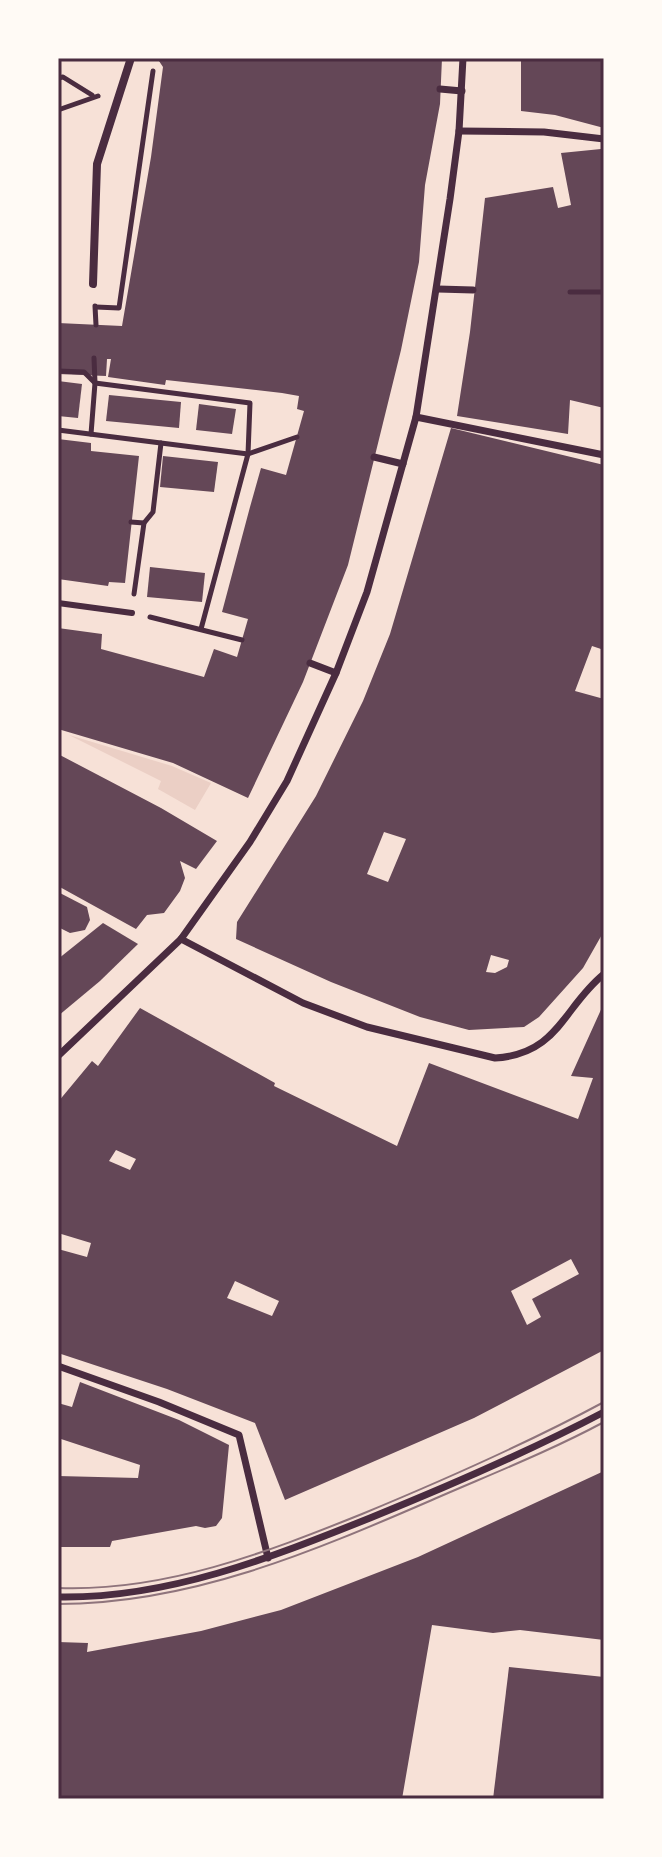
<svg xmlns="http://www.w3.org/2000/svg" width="662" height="1857" font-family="'Zilla Slab',serif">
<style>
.green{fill:#ebcfc5}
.building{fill:#644757;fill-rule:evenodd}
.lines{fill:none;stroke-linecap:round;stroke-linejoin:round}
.path{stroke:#4a2c40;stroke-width:5}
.service{stroke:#4a2c40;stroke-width:6}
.pedestrian{stroke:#4a2c40;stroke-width:7}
.minor{stroke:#4a2c40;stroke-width:8}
.tram{stroke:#8f747c;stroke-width:2}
.neatline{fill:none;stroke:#4a2c40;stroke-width:3}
</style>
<rect width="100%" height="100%" fill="#f7e1d7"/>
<polygon class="green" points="69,735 172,766 211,783 195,810 158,789 161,781"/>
<g class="building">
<polygon points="157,58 442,58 440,104 425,185 419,262 401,350 348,565 303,682 248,798 173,763 58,729 58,628 102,634 101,649 204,677 214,649 237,657 248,619 222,612 250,507 261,468 286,475 304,411 297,409 299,396 282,393 166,380 165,385 108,377 111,359 107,359 106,376 58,374 58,323 122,326 151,157 163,67"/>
<polygon points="521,58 604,58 604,128 555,115 521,111"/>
<polygon points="601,149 604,150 604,408 570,400 568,434 457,416 470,332 485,198 553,187 558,208 571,205 561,153"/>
<polygon points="58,381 82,384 78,418 58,416"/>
<polygon points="109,395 181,402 179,428 106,421"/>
<polygon points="199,404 236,409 232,434 196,430"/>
<path d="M 451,428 L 604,465 L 604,650 L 592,646 L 575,691 L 604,699 L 604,931 L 583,968 L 539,1017 L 524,1027 L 469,1030 L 420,1017 L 331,982 L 236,939 L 237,922 L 316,796 L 363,701 L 390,634 ZM 384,832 L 406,839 L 388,882 L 367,874 ZM 491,955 L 509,960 L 507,967 L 495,973 L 486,972 Z"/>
<polygon points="58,439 91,443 91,451 139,456 125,583 109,582 108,586 58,579"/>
<polygon points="163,456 218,462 214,492 160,487"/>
<polygon points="150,567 205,573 202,602 147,597"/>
<polygon points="58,754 161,808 217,841 196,869 180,861 185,878 180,891 164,913 147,915 136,929 58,886"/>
<polygon points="58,892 87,907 90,920 85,930 70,933 58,927"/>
<polygon points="103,923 138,944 100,981 58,1016 58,959"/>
<path d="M 604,1003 L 604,1350 L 474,1418 L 285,1500 L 255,1423 L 167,1389 L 58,1353 L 58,1249 L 87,1257 L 91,1243 L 58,1233 L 58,1102 L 92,1061 L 98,1066 L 140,1008 L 275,1083 L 274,1086 L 397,1146 L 429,1063 L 578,1119 L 593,1078 L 571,1076 ZM 116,1150 L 136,1159 L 130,1170 L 109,1161 ZM 571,1259 L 579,1274 L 532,1299 L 541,1317 L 527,1325 L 511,1291 ZM 235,1281 L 279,1301 L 272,1316 L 227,1298 Z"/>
<polygon points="80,1382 179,1420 229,1445 222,1518 216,1526 205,1528 196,1526 112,1541 110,1547 58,1547 58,1476 138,1478 140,1465 58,1438 58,1403 72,1407"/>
<polygon points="604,1471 604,1640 520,1630 493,1633 432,1625 402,1799 58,1799 58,1642 88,1643 87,1652 201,1631 281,1610 418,1557"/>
<polygon points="509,1667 604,1677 604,1799 493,1799"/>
</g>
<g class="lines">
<g class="path">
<polyline points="58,78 63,77 92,95"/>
<polyline points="58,110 98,96"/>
<polyline points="570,292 604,292"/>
<polyline points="95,306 96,325"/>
<polyline points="96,307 119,308 153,71"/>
<polyline points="58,371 84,372 95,383 250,403 248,454 201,629"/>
<polyline points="58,430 248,454 297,437"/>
<polyline points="91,434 95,383 94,358"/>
<polyline points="131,522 144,523"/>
<polyline points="134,594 144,523 153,512 161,443"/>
<polyline points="150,617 242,640"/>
</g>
<polyline class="service" points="58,603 132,613"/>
<g class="pedestrian">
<polyline points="440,89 462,91"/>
<polyline points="459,131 544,132 604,139"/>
<polyline points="438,289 473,290"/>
<polyline points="416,417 604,455"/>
<polyline points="374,457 403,464"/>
<polyline points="310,663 336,673"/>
<path d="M 181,939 L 303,1003 L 367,1027 L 495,1058 C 559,1054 563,1007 604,974"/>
<polyline points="58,1056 181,939 250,842 287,781 336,673 367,592 416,417 450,199 459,131 463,58"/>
<polyline points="58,1366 159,1402 239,1435 268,1558"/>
<path d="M 58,1597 C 167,1599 270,1558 370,1518 C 449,1486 528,1452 604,1412"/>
</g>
<polyline class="minor" points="93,284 97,164 131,58"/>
<g class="tram">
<path d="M 58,1588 C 164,1592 265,1553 362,1514 C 444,1480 526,1444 604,1402"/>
<path d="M 58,1604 C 190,1604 312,1552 432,1500 C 489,1475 548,1452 604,1422"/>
</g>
</g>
<rect width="662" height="1857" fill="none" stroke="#fffaf5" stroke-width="120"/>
<rect x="60" y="60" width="542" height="1737" class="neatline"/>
</svg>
